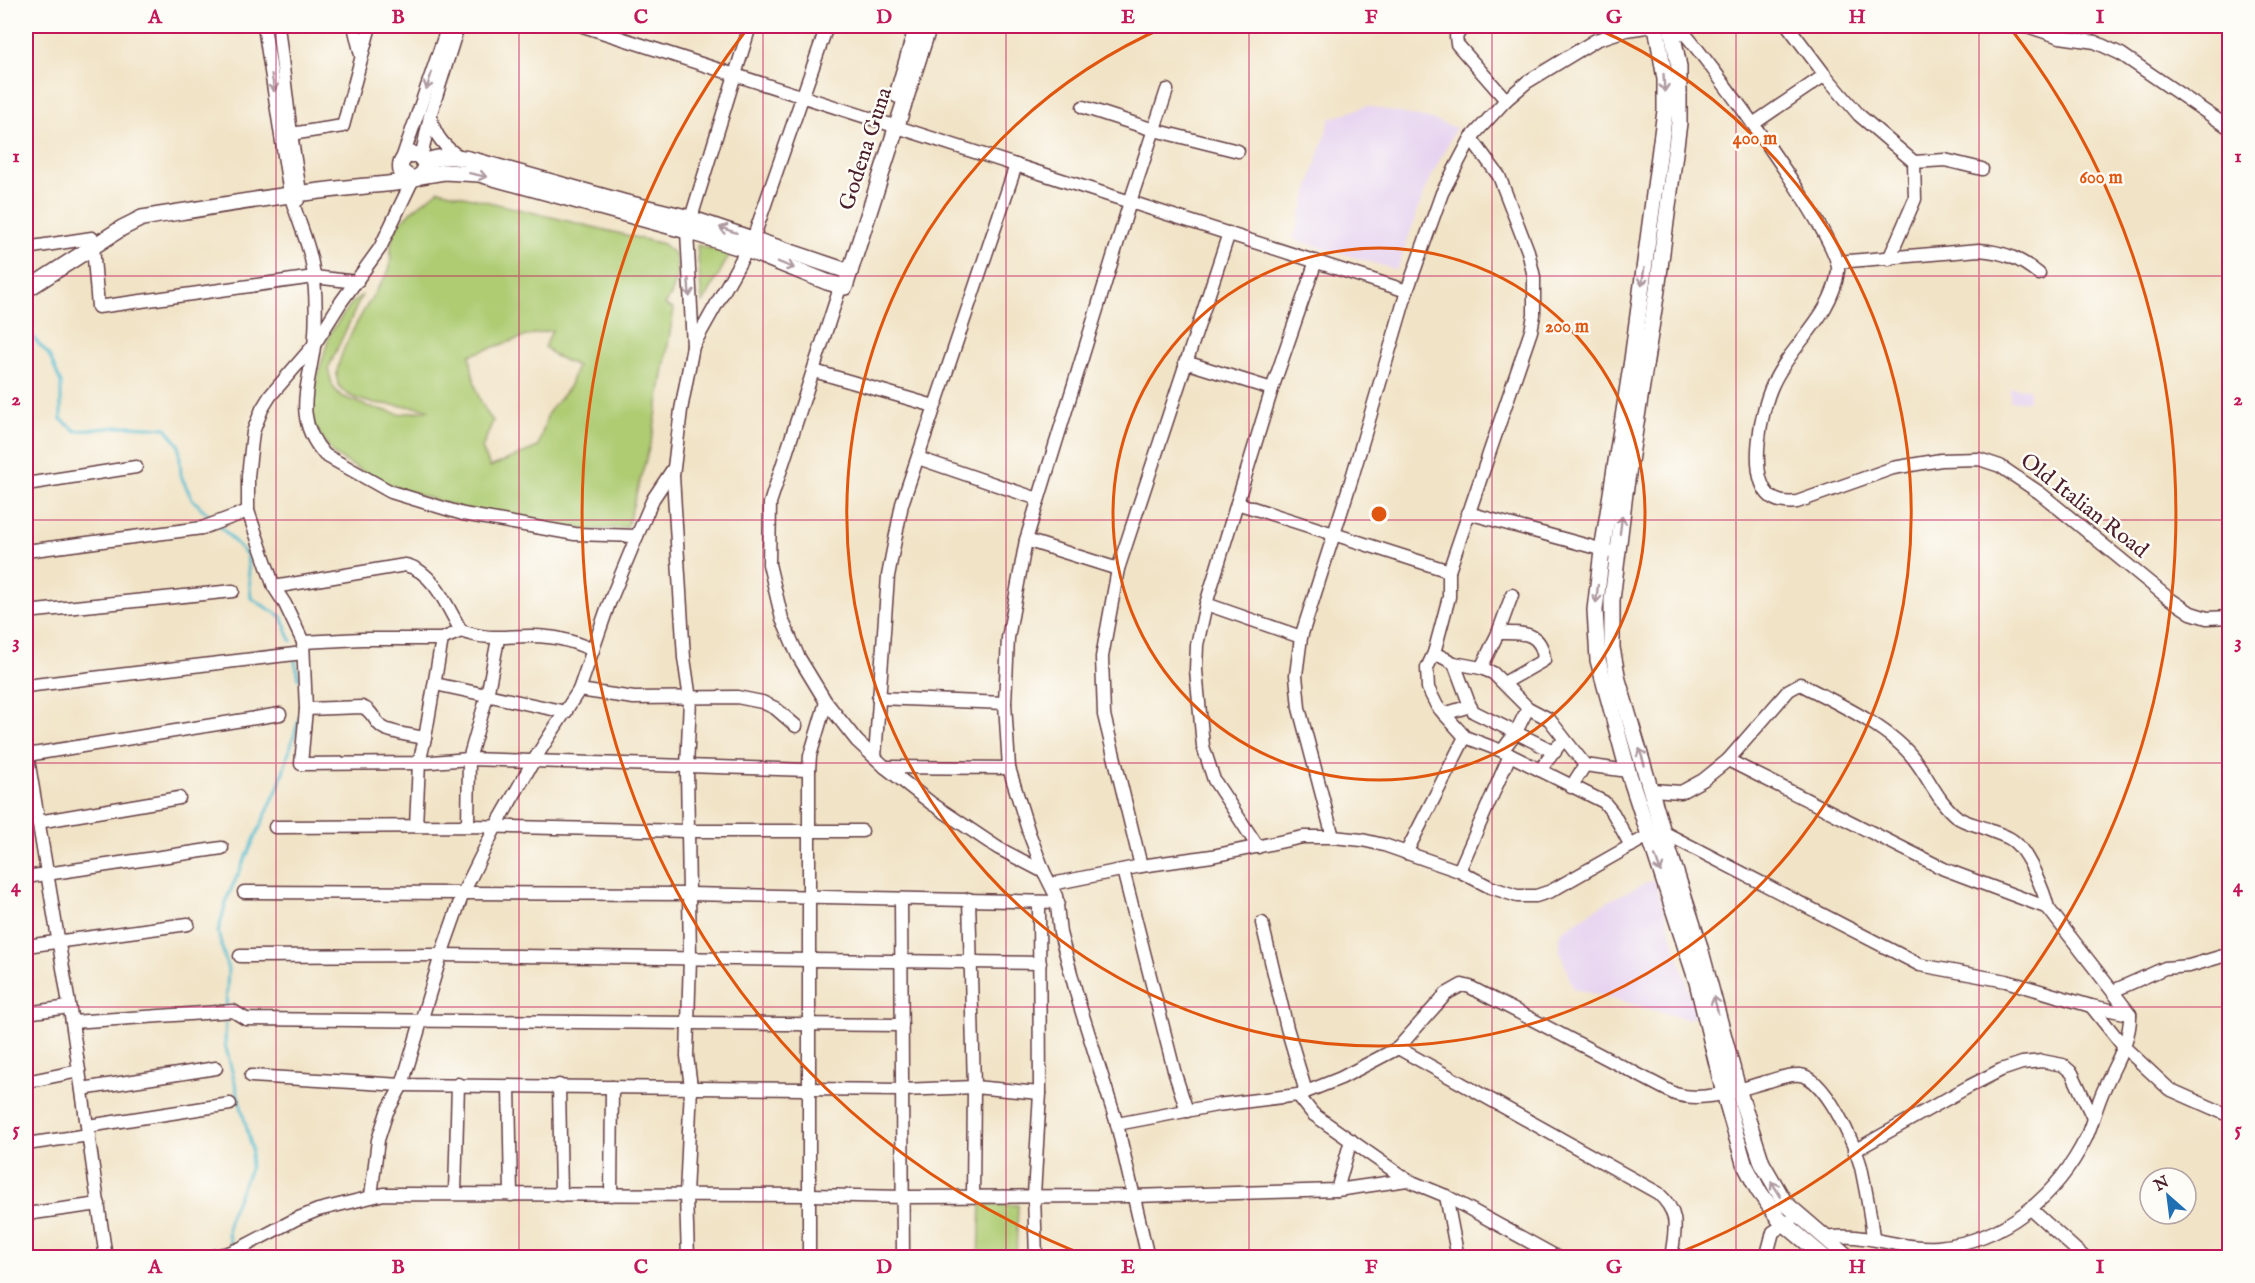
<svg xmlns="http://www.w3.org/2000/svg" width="2255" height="1283" font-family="'IM FELL English',serif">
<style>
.built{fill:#e6d2f0}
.green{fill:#afcc73;stroke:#7c764f;stroke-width:1.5;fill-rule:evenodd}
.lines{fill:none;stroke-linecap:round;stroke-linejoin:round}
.stream{stroke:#50bacd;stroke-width:3}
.minor-casing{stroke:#633c42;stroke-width:15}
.major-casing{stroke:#633c42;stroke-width:18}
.minor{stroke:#fff;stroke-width:12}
.major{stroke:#fff;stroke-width:15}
.oneway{stroke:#ae9aa0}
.grid{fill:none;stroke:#c2185b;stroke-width:1.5;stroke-opacity:0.55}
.ring{fill:none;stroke:#e0560e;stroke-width:3}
.labels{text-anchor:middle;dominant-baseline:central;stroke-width:5;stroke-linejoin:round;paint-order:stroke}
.street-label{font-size:22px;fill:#4a1f2b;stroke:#fdfcf7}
.centre{fill:#e0560e;stroke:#fdfcf7;stroke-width:3}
.ring-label{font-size:18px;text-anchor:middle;font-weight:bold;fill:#e0560e;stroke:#fdfcf7;stroke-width:5;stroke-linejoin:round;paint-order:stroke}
.neatline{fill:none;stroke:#c2185b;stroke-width:2}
.grid-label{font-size:20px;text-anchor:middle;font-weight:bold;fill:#c2185b}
</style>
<rect width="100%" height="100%" fill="#fdfcf7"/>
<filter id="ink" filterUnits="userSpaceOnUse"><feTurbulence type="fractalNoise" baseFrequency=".0167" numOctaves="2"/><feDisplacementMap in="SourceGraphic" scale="12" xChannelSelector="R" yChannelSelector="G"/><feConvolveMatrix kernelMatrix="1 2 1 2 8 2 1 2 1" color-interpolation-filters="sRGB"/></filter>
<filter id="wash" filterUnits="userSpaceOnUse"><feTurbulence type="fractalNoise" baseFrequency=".008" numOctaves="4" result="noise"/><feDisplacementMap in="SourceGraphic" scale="24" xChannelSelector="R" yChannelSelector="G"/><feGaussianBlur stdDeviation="1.35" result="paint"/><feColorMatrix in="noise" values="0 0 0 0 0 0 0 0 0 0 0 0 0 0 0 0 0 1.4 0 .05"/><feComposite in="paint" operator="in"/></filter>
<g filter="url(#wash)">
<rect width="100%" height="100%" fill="#f1e3c6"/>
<g class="built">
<polygon points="1367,106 1433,120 1456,128 1426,187 1397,270 1293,239 1330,119"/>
<polygon points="2010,388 2029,389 2029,401 2010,401"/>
<polygon points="1654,879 1697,1016 1687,1019 1573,988 1560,951 1560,932 1612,899"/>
</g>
<g class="green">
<path d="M 439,190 L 663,244 C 666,247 672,251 674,254 C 682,270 674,292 665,305 L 674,309 L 653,434 L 627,527 L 592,530 L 550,525 L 456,507 L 380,482 L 333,454 L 311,421 L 312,397 L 330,333 L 351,304 L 362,295 L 328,369 L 333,387 L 341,396 L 367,406 L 399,414 L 430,410 C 407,402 355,410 339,386 C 327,366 368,304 379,286 C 383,280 389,273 390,266 C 392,249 388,238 400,223 C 410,210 427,200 439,190 ZM 552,330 L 545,347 L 555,356 L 577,366 L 569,387 L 548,413 L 538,447 L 490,467 L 482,448 L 493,421 C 477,402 473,379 470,355 L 530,335 Z"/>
<polygon points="697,245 730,254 703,303 702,302"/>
<polygon points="981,1204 1018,1205 1016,1257 979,1257"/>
</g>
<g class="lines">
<g class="stream">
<polyline points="26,330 49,355 61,383 61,419 76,431 128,426 166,428 179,445 181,476 192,499 213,519"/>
<polyline points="220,526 247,555 251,598 282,617 291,641"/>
<polyline points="294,657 299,679"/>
<polyline points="226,1007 228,970 218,932 228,896 278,788 300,716"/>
<polyline points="226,1014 225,1044 252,1149 250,1169 229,1218 228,1234 232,1248"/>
</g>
</g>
</g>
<g filter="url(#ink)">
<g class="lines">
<g class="minor-casing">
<g id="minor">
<path d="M 264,26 L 290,194 C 298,222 312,249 314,278 C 316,298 316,327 314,347 C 308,389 293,419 325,455 L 391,492 L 463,514 L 575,534 L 637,536"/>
<polyline points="278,26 291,134 300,192 298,200"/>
<polyline points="354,26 361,55"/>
<polyline points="583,26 1407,291"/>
<polyline points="1464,26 1456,36 1457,44 1506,100"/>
<path d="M 1678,26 C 1706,56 1842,240 1838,271 C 1832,317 1791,344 1773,384 C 1761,409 1747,477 1771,497 C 1779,503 1788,503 1797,502 L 1893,468 L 1941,460 L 1979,459 L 2000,466 L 2040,493 L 2167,597 L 2191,613 L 2207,618 L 2230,617"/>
<polyline points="1788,26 1825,75 1859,115 1914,162 1915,199 1889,259"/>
<polyline points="2027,26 2060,37 2095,42 2121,54 2228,127"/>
<polyline points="1083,107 1154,130 1238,151"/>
<path d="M 431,119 C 435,136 445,148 460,157"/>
<polyline points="1753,124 1825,75"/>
<polyline points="291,134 343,126 370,26"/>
<polyline points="1471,138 1499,176 1528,251 1534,277 1534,315 1531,331 1449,571 1449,597 1434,653 1427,668 1428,688 1437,706 1465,737 1502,751 1604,802 1613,813 1631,846"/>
<polyline points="421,158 430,116 458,26"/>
<polyline points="402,159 448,26"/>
<polyline points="1914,162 1945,160 1982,169"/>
<polyline points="413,179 380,248 341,302 314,345 270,396 262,409 253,432 248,476 248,511 274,587 285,604 303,642 306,709 301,764 419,763 469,759 809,770"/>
<polyline points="93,246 98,307 314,277 357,282"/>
<polyline points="26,248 92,238"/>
<path d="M 1838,262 L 1979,250 C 2003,252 2020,258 2039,274"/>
<polyline points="838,284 838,294 770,503 769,564 782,619 798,656 826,702 857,741 885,767 931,803 998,848 1044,872"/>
<polyline points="693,346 753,239 827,26"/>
<polyline points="1185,362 1272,389"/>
<polyline points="814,371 934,406"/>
<polyline points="918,458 1038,499"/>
<polyline points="26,484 136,467"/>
<polyline points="1237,503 1449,571"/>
<polyline points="1468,513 1611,552"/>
<polyline points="1026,540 1118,569"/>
<polyline points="26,551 202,528 248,511"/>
<path d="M 274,587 L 405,565 C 433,570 448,608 461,631 C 494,643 516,633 548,637 C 564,638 579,644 593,650"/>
<polyline points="1206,604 1301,637"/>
<polyline points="26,612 233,591"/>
<path d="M 1498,633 C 1521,633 1542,630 1544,660 L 1504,683"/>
<polyline points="303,642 362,639 442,639 461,631"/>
<polyline points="1434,653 1454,663 1481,668 1493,673 1528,708 1549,719 1585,765 1628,771"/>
<polyline points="1454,663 1470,706 1474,712 1555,752"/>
<polyline points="1481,668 1498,633 1512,595"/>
<polyline points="435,684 566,712"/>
<polyline points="26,686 303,653"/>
<polyline points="579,690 634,698 737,697 762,702 775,708 796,726"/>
<polyline points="878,698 1005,703"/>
<path d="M 306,709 L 362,707 C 372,710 374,721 382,727 C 390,733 415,736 425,738"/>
<polyline points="1444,714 1470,706"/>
<polyline points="26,747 72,1022 106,1258"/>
<polyline points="1502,751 1516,732 1528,708"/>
<polyline points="27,755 280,714"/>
<polyline points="875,757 888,576 902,504 1016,165"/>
<path d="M 1728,760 L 1789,690 L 1800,684 C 1835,702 1890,727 1914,759 C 1929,778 1938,802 1957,817 C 1965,823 1978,825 1987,829 C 1995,833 2005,835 2012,840 C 2027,850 2044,891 2048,908"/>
<polyline points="885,767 1009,768"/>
<polyline points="1540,770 1559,745"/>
<polyline points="1571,787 1585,765"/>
<path d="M 1652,790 L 1681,792 L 1703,780 L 1728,760 L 1944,869 L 2048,908 L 2130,1014 C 2131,1041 2115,1063 2105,1087 C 2097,1103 2093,1122 2086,1138 C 2057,1197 2003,1241 1938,1247 C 1899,1250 1863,1231 1825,1238"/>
<polyline points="38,822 179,798"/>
<polyline points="416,826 419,763 425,738 442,639"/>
<polyline points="468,826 469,759 487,696 498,639"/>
<polyline points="275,827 468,826 687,831 862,831"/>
<polyline points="1663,832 1920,965 2006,981 2091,1006 2130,1014"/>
<polyline points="1333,837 1299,708 1296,675 1301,637 1351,481 1407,291 1442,193 1471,138 1506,100 1527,82 1596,40 1626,30 1653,26"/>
<polyline points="1258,847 1214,780 1203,746 1196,670 1197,645 1206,604 1272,389 1316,261"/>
<polyline points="1406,853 1465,737"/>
<polyline points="1141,866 1104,715 1102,657 1118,569 1229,233"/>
<polyline points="1123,870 1175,1074 1187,1111"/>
<polyline points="1459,871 1510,755"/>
<polyline points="26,877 222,848"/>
<polyline points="1052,884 1141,866 1212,856 1303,837 1333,837 1362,840 1384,845 1459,871 1490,887 1517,896 1536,896 1551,891 1648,836"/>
<polyline points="244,892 689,894 1058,902"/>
<polyline points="901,899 903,1258"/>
<polyline points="969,899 974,1087 973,1196"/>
<polyline points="1262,923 1287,1028 1306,1092"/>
<polyline points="26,946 188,924"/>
<polyline points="240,956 441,955 1040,963"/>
<polyline points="2113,991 2165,968 2189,966 2223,956 2230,957"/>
<polyline points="2091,1006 2124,1047 2169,1089 2230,1116"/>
<polyline points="26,1013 69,1007"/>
<polyline points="72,1022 233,1011 246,1019 902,1025"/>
<path d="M 1398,1048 L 1658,1193 C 1681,1214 1675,1229 1671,1258"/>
<polyline points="251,1076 402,1085 903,1090 974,1087 1040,1093"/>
<polyline points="26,1082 79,1071"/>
<polyline points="559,1085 561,1195"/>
<polyline points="509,1086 511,1195"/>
<polyline points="82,1089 216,1068"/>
<polyline points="1298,1095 1313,1114 1407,1180 1446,1196 1559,1258"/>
<path d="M 1117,1124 L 1217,1105 L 1298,1095 L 1306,1092 L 1341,1078 L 1398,1048 L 1446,994 L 1462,985 L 1470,987 L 1675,1094 C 1706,1103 1739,1089 1769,1081 C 1778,1078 1790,1074 1800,1075 C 1825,1077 1855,1145 1861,1167 C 1866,1191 1871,1215 1873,1239"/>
<polyline points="88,1126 230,1104"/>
<polyline points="26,1144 89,1135"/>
<polyline points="1854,1151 1968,1087 2001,1070 2022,1063 2042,1061 2063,1065 2072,1073 2093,1118"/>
<polyline points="1337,1190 1351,1140"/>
<polyline points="455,1193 458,1084"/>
<polyline points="611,1195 612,1087"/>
<polyline points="371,1196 378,1140 387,1112 402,1085 441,955 463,893 495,828 534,760 579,690 608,606 637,536 653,499 673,469"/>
<polyline points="1446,1196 1458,1258"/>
<polyline points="2032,1210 2085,1258"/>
<polyline points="26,1214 99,1204"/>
<polyline points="203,1258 228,1253 241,1248 296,1219 318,1210 384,1194 810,1195 904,1197 1133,1196 1337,1190 1407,1180"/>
<polyline points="688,1258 686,1195 691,1087 687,1056 690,958 687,768 690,699 684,658 673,476 681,410 693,346 687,231 750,26"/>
<polyline points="809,1258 809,770 810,756 826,702"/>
<polyline points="1036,1258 1034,1195 1040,1093 1039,903"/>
<polyline points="1148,1258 1117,1124 1079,1003 1060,933 1056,896 1044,872 1029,833 1009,768 1005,703 1008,638 1026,540 1130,202 1167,90"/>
<polyline points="1766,1258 1773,1232 1790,1221"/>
</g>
</g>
<g class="major-casing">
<g id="major">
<polyline points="1656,26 1665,79 1665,111 1632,360 1602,551 1595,610 1598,660 1628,771 1697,982 1724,1093 1744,1163 1758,1190 1779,1219 1825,1258"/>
<polyline points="1671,26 1679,67 1679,123 1657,290 1625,493 1612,600 1612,648 1618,680 1663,832 1699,944 1738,1089 1762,1163 1785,1203 1849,1258"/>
<polyline points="897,95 917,26"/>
<path d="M 424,162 C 441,155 455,156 473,160 L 623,202 L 690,218 L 850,272"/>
<polyline points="420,176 444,172 479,174 687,231 747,250 827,282 845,287 929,26"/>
<path d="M 26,290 L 122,228 L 142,218 C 217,206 291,193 366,186 C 381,184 413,184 423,173 C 427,164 423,157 414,154 C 404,155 399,162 401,171 L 410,178"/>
</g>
</g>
<use href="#minor" class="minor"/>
<use href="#major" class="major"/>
</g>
<defs><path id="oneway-shaft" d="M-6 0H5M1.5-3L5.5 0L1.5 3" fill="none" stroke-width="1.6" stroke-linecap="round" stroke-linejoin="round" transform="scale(1.5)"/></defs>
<g class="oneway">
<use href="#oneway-shaft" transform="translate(429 81) rotate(108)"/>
<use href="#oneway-shaft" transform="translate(273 83) rotate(81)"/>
<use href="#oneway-shaft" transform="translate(1664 83) rotate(87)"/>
<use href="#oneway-shaft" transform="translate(478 175) rotate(12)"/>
<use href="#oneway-shaft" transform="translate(728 230) rotate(-162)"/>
<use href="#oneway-shaft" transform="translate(786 265) rotate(22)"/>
<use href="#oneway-shaft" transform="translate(1643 277) rotate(98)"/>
<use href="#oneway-shaft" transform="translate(689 288) rotate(86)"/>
<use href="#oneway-shaft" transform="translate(1621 525) rotate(-83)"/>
<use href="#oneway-shaft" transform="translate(1597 594) rotate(96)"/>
<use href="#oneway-shaft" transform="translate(1642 757) rotate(-107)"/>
<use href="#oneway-shaft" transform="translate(1658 864) rotate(71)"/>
<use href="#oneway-shaft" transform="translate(1716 1005) rotate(-105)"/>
<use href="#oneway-shaft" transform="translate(1776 1189) rotate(-122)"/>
</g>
</g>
<path class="grid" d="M 276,26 L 276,1258M 519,26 L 519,1258M 763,26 L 763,1258M 1006,26 L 1006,1258M 1249,26 L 1249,1258M 1492,26 L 1492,1258M 1736,26 L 1736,1258M 1979,26 L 1979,1258M 26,276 L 2230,276M 26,520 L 2230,520M 26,763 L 2230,763M 26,1007 L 2230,1007"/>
<g class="ring">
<circle cx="1379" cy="514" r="266"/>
<path d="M1591 26A532 532 0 1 1 1167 26"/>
<path d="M1087 1256A797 797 0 0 1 747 29M2011 29A797 797 0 0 1 1671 1256"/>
</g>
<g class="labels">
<g class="street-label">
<text transform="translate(866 149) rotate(-72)">Godena Guna</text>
<text transform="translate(2084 506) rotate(38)">Old Italian Road</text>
</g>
</g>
<circle cx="1379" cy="514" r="9" class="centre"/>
<g class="ring-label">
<text x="1755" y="144">400 m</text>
<text x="2101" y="183">600 m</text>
<text x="1567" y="332">200 m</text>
</g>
<rect width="2255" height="1283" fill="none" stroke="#fdfcf7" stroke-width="66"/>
<g transform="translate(2168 1196) rotate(332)"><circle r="28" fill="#fdfcf7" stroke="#b5a4a5" stroke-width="1.5"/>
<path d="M0-4.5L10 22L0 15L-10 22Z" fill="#1f6fb2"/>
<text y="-9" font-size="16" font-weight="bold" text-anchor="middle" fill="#4a1f2b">N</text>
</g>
<rect x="33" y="33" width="2189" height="1217" class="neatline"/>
<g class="grid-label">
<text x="155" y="23">A</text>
<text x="398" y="23">B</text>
<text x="641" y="23">C</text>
<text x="884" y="23">D</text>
<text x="1128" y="23">E</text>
<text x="1371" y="23">F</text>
<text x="1614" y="23">G</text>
<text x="1857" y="23">H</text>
<text x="2100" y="23">I</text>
<text x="16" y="162">1</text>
<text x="2238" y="162">1</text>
<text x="16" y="405">2</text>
<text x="2238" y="405">2</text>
<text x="16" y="648">3</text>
<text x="2238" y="648">3</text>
<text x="16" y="892">4</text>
<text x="2238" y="892">4</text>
<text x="16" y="1135">5</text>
<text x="2238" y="1135">5</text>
<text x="155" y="1273">A</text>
<text x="398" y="1273">B</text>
<text x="641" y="1273">C</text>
<text x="884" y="1273">D</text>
<text x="1128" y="1273">E</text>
<text x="1371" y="1273">F</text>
<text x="1614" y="1273">G</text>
<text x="1857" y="1273">H</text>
<text x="2100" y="1273">I</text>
</g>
</svg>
